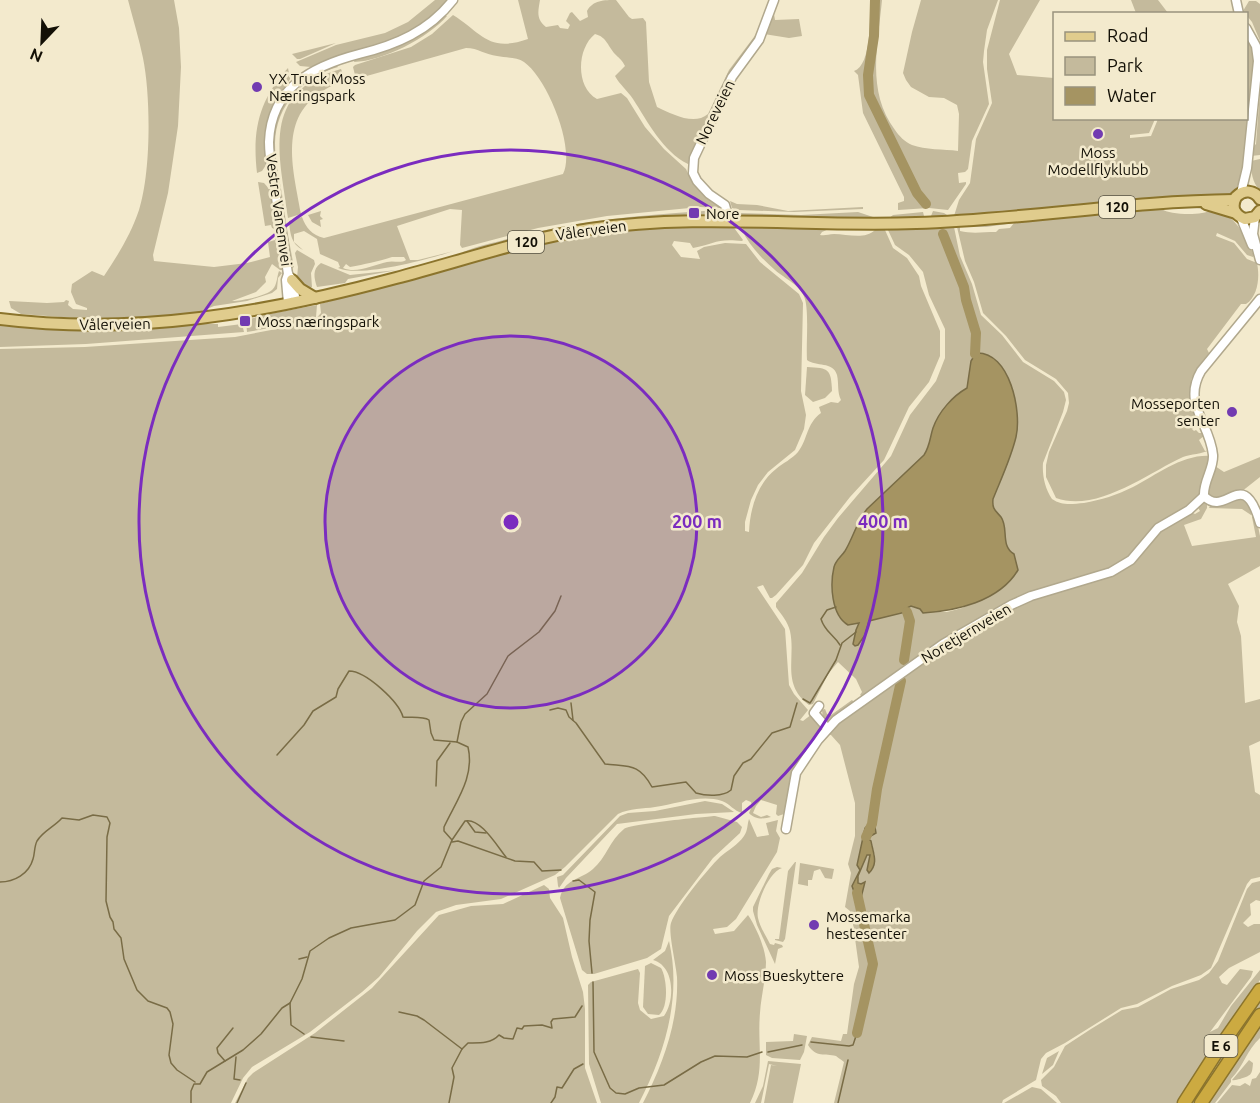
<svg xmlns="http://www.w3.org/2000/svg" width="1260" height="1103" font-family="Ubuntu,sans-serif">
<style>
.green{fill:#c4ba9c;fill-rule:evenodd}
.water{fill:#a59462;stroke:#796c46;stroke-width:1.5}
.lines{fill:none;stroke-linecap:round;stroke-linejoin:round}
.stream{stroke:#796c46;stroke-width:1.5}
.river{stroke:#a59462;stroke-width:10}
.minor-casing{stroke:#b1a88d;stroke-width:11}
.major-casing{stroke:#8b742c;stroke-width:14}
.highway-casing{stroke:#8b742c;stroke-width:15}
.minor{stroke:#fff;stroke-width:8}
.major{stroke:#e0cc8d;stroke-width:10}
.highway{stroke:#ccaa41;stroke-width:12}
.ring{fill:none;stroke:#7b2cbf;stroke-width:3}
.poi-dot{fill:#723bb1;stroke:#f3eacd;stroke-width:2}
.labels{text-anchor:middle;dominant-baseline:central;stroke-width:5;stroke-linejoin:round;paint-order:stroke}
.shield{fill:#f3eacd;stroke:#565142;stroke-width:1.5}
.shield-label{font-size:14px;font-weight:bold;fill:#131006}
.poi-label{font-size:15px;fill:#131006;stroke:#f3eacd;text-anchor:start}
.street-label{font-size:15px;fill:#131006;stroke:#f3eacd}
.centre{fill:#7b2cbf;stroke:#f3eacd;stroke-width:3}
.ring-label{font-size:18px;text-anchor:middle;font-weight:bold;fill:#7b2cbf;stroke:#f3eacd;stroke-width:5;stroke-linejoin:round;paint-order:stroke}
</style>
<rect width="100%" height="100%" fill="#f3eacd"/>
<g class="green">
<path d="M 128,0 L 174,0 L 179,28 L 181,67 L 178,126 L 168,193 L 153,255 L 154,261 L 214,267 L 247,263 L 270,257 L 268,242 L 275,240 L 275,236 L 278,236 L 284,270 L 280,270 L 272,264 L 265,277 L 266,282 L 256,292 L 232,301 C 241,301 267,296 273,289 C 277,285 277,276 279,271 L 282,273 L 278,278 L 277,289 L 272,293 L 247,301 L 214,306 L 192,315 L 172,317 L 101,320 L 21,314 L 11,308 L 9,301 L 47,303 L 64,302 L 66,300 L 69,301 L 68,305 L 73,309 L 87,310 L 87,308 L 76,304 L 71,292 L 72,284 L 92,271 L 104,276 C 118,255 131,234 139,210 C 151,173 151,97 143,58 C 139,39 133,19 128,0 Z"/>
<polygon points="435,0 448,0 429,20 412,32 376,46 325,61 311,67 300,66 296,62 336,45 385,33 408,22"/>
<path d="M 518,0 L 540,0 C 538,12 536,19 546,27 L 558,25 L 560,28 L 568,29 L 570,25 L 566,21 L 570,13 L 572,12 L 580,21 L 588,17 L 587,11 C 593,0 604,0 616,0 L 629,17 L 632,19 L 643,18 L 646,22 L 649,82 L 657,107 C 672,114 694,126 708,114 L 729,70 L 757,33 L 761,32 L 692,163 L 688,164 C 662,151 648,122 633,99 C 627,90 620,85 615,76 L 625,66 C 622,60 620,59 616,55 C 608,47 607,37 595,34 C 577,48 575,87 597,99 L 621,93 L 627,98 L 645,127 L 664,149 L 686,169 L 692,182 L 721,206 L 720,208 L 700,207 L 607,216 L 538,228 L 462,248 L 460,245 L 462,210 L 450,209 L 397,226 L 410,260 L 418,260 L 454,251 C 429,259 361,278 338,268 L 340,267 L 338,262 L 320,254 L 317,239 L 304,231 L 294,234 L 294,242 L 303,250 C 291,244 290,233 289,221 L 302,217 C 306,228 312,235 324,238 L 563,174 C 576,148 547,78 524,62 C 517,57 506,58 497,56 C 486,55 478,48 466,48 L 356,79 L 353,67 L 355,65 L 411,47 L 432,34 L 453,15 C 482,33 488,53 528,39 ZM 392,257 L 404,257 L 406,260 C 400,264 394,260 387,262 C 373,265 357,274 343,268 L 346,264 L 350,267 C 365,264 377,262 392,257 Z"/>
<polygon points="776,0 778,0 774,14 775,20 799,19 802,36 789,38 764,34"/>
<path d="M 870,0 L 882,0 C 878,44 866,91 895,130 C 899,136 905,142 912,145 C 925,150 944,149 958,151 L 959,114 L 957,105 L 944,98 L 929,97 L 911,87 L 906,80 L 903,73 L 912,32 L 921,0 L 998,0 L 987,30 L 984,51 L 983,62 L 989,104 L 972,141 L 968,169 L 965,172 L 958,173 L 959,183 L 966,182 L 966,184 L 948,210 L 929,208 L 898,210 L 898,203 L 904,201 L 904,197 L 863,113 L 858,75 L 854,71 C 872,65 870,16 870,0 Z"/>
<polygon points="1000,0 1040,0 1009,54 1017,75 1054,78 1054,118 1155,119 1149,133 1130,135 1130,138 1151,136 1158,119 1246,118 1247,36 1253,49 1255,65 1244,165 1237,188 1227,196 954,216 959,200 970,183 976,139 992,103 987,69 987,50"/>
<polygon points="1131,0 1158,0 1168,13 1136,13"/>
<polygon points="1249,1 1256,1 1260,4 1260,41 1252,22 1243,11"/>
<path d="M 445,15 L 447,16 C 428,38 383,61 354,62 L 355,59 C 394,49 414,41 445,15 Z"/>
<polygon points="336,43 300,59 297,59 292,54"/>
<path d="M 336,65 L 338,67 C 303,77 276,105 275,143 C 275,160 279,177 282,194 C 285,218 289,242 294,267 L 292,268 C 286,244 283,220 279,196 C 277,178 272,159 273,141 C 275,103 301,76 336,65 Z"/>
<path d="M 288,68 L 290,79 L 279,97 L 266,165 L 262,171 L 257,173 C 252,130 259,100 288,68 Z"/>
<path d="M 341,69 L 346,82 C 336,83 328,87 320,93 C 278,121 294,172 301,214 L 288,218 C 280,155 259,92 341,69 Z"/>
<polygon points="1260,91 1260,155 1251,156 1252,148 1256,144"/>
<path d="M 1260,159 L 1260,191 C 1252,182 1251,172 1251,161 Z"/>
<polygon points="258,182 264,183 271,191 277,227 275,229 272,228 271,225 265,226"/>
<polygon points="730,201 737,204 757,205 788,211 863,207 863,209 794,212 739,210 732,208"/>
<path d="M 1194,206 C 1234,212 1237,221 1254,255 L 1253,257 L 1247,255 L 1235,241 L 1217,233 L 1216,236 L 1234,243 L 1247,259 L 1257,263 C 1260,277 1258,296 1246,304 L 1241,304 L 1207,349 L 1209,353 L 1197,368 L 1191,380 L 1193,383 L 1197,417 L 1193,421 L 1195,427 L 1192,429 L 1194,431 L 1196,430 L 1199,433 L 1203,433 L 1205,435 L 1199,440 L 1205,451 L 1210,450 C 1202,454 1191,454 1183,457 C 1148,473 1097,513 1056,498 L 1046,477 L 1046,465 L 1049,452 L 1067,411 L 1069,403 L 1068,393 L 1056,379 L 1025,360 L 1006,336 L 983,313 L 974,282 L 965,261 L 957,227 L 1122,210 ZM 1190,207 L 1211,210 C 1203,216 1169,215 1162,209 ZM 1014,223 L 1010,228 L 999,229 L 996,232 C 983,232 972,234 960,231 L 960,227 L 986,227 Z"/>
<polygon points="321,211 320,216 323,219 320,220 321,227 312,222 308,215"/>
<path d="M 704,211 L 721,211 L 719,214 L 690,214 L 467,254 L 463,252 C 477,246 493,243 507,239 C 572,222 637,215 704,211 Z"/>
<polygon points="933,211 944,213 950,217 888,219 893,215 923,212 924,216 931,216"/>
<polygon points="858,212 879,219 740,217 738,215 739,213 801,215"/>
<path d="M 709,224 L 732,225 L 743,240 L 742,241 C 717,238 714,244 693,248 L 690,243 L 674,241 L 672,245 L 681,257 L 700,259 L 697,251 L 704,247 L 725,243 L 746,244 L 760,262 L 799,294 L 803,303 L 801,391 L 806,415 L 804,429 L 795,450 L 768,472 L 758,485 L 751,500 L 745,522 L 745,531 L 749,532 C 750,509 757,484 776,469 C 783,463 792,459 798,452 C 808,439 806,424 821,413 L 819,407 L 831,402 L 838,403 L 841,400 C 837,392 839,384 837,375 C 833,361 816,367 807,360 C 806,343 809,314 805,299 C 801,285 785,279 775,270 C 762,259 749,245 742,230 L 745,224 L 831,228 L 822,232 L 820,235 C 826,236 828,234 834,234 C 847,234 865,240 875,230 L 885,230 L 893,248 L 907,258 L 919,276 L 921,286 L 940,331 L 940,356 L 929,382 L 909,407 L 884,460 L 850,497 L 814,543 L 803,565 L 776,595 L 772,598 L 770,598 L 763,585 L 757,587 L 785,629 L 789,685 L 794,694 L 808,710 L 800,720 L 803,721 L 812,714 L 820,727 L 816,738 L 792,774 L 784,814 L 778,816 L 776,814 L 777,805 L 761,800 L 756,806 L 753,813 L 761,817 L 767,815 L 771,817 C 764,819 755,820 749,813 L 752,806 L 751,802 L 746,800 L 742,803 L 742,813 C 734,811 730,804 722,801 C 700,794 677,804 655,807 C 643,809 630,808 618,814 L 565,867 L 555,875 L 501,899 L 456,905 L 436,912 L 417,931 L 379,977 L 362,992 L 310,1032 L 252,1067 L 243,1078 L 231,1103 L 0,1103 L 0,349 L 85,347 L 235,337 L 313,322 L 321,313 L 320,304 L 490,255 L 568,236 L 658,226 L 688,227 Z"/>
<path d="M 954,227 L 960,256 L 972,284 L 981,315 L 1002,335 L 1023,362 L 1054,381 L 1064,392 L 1066,400 L 1063,412 L 1043,463 C 1042,475 1045,489 1052,499 C 1062,506 1072,504 1084,503 C 1101,500 1117,495 1133,487 C 1157,475 1182,454 1211,456 L 1200,492 L 1196,499 L 1127,559 L 1111,569 L 1032,593 L 863,697 L 860,695 L 862,692 L 856,679 L 838,662 L 828,674 L 813,704 L 809,705 C 781,684 796,658 790,631 C 788,622 781,614 776,607 L 776,603 L 802,573 L 824,537 L 838,518 L 891,456 L 910,415 L 936,381 L 945,358 L 945,329 L 929,295 L 923,272 L 909,255 L 895,245 L 888,230 ZM 1010,579 L 995,594 L 962,608 L 947,612 L 921,612 L 921,609 L 913,606 L 907,608 L 846,592 Z"/>
<polygon points="297,250 314,260 315,264 311,273 312,287 310,288 306,288 297,278 298,267 295,253"/>
<path d="M 321,263 L 350,275 L 397,270 L 348,279 L 345,283 L 317,287 C 314,278 312,269 321,263 Z"/>
<polygon points="317,305 316,317 309,321 247,332 246,320 264,315"/>
<polygon points="196,324 218,324 218,327 242,324 244,332 86,344 0,347 0,326 110,330"/>
<path d="M 807,367 C 829,368 831,369 832,391 L 825,398 L 813,402 L 805,395 Z"/>
<polygon points="1260,457 1260,477 1241,492 1219,500 1207,495 1215,466 1224,472"/>
<polygon points="1242,497 1254,512 1251,515 1242,509 1209,508 1211,504"/>
<path d="M 1204,501 L 1207,502 L 1207,508 L 1201,519 L 1184,525 L 1192,546 L 1256,537 L 1252,517 L 1256,516 L 1260,536 L 1260,566 L 1228,584 L 1239,606 L 1237,622 L 1241,636 L 1245,703 L 1260,699 L 1260,741 L 1249,746 L 1255,792 L 1260,795 L 1260,877 L 1251,879 L 1247,884 L 1211,968 L 1201,975 L 1172,986 L 1137,1004 L 1121,1008 L 1065,1043 L 1046,1053 L 1041,1059 L 1036,1080 L 1003,1100 L 1002,1103 L 834,1103 L 844,1062 C 844,1062 836,1056 836,1056 C 825,1053 816,1058 808,1045 L 812,1037 L 841,1041 L 843,1034 L 847,1034 L 854,984 L 859,967 L 852,917 L 850,911 L 845,907 L 851,873 L 848,864 L 855,836 L 855,803 L 840,745 L 831,735 L 826,734 L 838,723 L 942,649 L 1024,602 L 1108,577 L 1160,531 L 1191,512 L 1195,514 L 1200,511 L 1197,506 ZM 867,825 L 876,833 L 867,838 L 871,841 L 875,856 L 867,870 L 870,855 L 867,855 L 858,876 L 858,882 L 861,884 L 865,883 L 861,894 L 852,886 L 860,870 Z"/>
<polygon points="852,700 855,703 830,722 823,719 822,710 825,709 827,714 831,715"/>
<polygon points="705,801 722,804 734,812 696,814 617,824 566,878 559,888 558,886 557,877 563,875 620,816 628,813 655,811"/>
<path d="M 715,816 L 737,822 L 742,827 L 740,833 L 713,858 L 669,916 L 661,949 L 647,958 L 594,974 L 587,974 L 582,970 L 560,898 C 564,879 580,880 593,869 C 606,858 610,840 624,829 C 630,824 702,817 715,816 Z"/>
<path d="M 749,819 L 757,837 L 769,835 L 766,823 L 778,820 L 776,831 L 780,838 L 777,852 L 736,919 L 727,927 L 713,929 L 715,934 L 734,931 L 748,915 C 756,927 765,947 766,962 C 766,979 761,996 760,1013 C 757,1046 766,1071 750,1103 L 643,1103 C 663,1064 679,1021 677,977 C 676,964 668,932 671,923 C 677,906 707,870 720,857 C 728,850 738,845 744,836 C 748,830 747,825 749,819 Z"/>
<polygon points="795,862 796,862 785,939 783,942 775,940 775,939 779,939 788,871"/>
<polygon points="800,863 834,869 832,879 825,878 820,869 814,871 812,880 808,880 808,886 798,884"/>
<path d="M 777,867 L 782,868 C 769,872 755,904 758,918 C 760,927 766,936 770,944 L 774,945 L 775,943 L 782,945 L 783,947 L 778,949 L 775,964 L 757,925 L 753,911 L 753,907 L 769,874 L 772,869 Z"/>
<polygon points="1260,881 1260,901 1256,900 1250,904 1251,915 1243,923 1248,927 1254,924 1260,924 1260,952 1229,968 1219,977 1222,983 1227,985 1240,969 1253,971 1251,977 1210,1032 1218,1028 1231,1006 1260,970 1260,980 1208,1054 1177,1103 1061,1103 1056,1096 1042,1086 1041,1080 1054,1067 1065,1046 1091,1029 1122,1010 1138,1007 1171,989 1199,980 1209,973 1218,961 1247,889 1252,883"/>
<polygon points="544,885 549,889 550,898 563,918 572,957 583,992 585,1009 585,1068 597,1103 235,1103 248,1078 253,1073 315,1033 372,988 439,915 471,906 503,904"/>
<path d="M 669,941 C 682,997 665,1053 639,1103 L 601,1103 L 589,1064 L 588,985 L 591,982 L 638,969 L 640,973 L 638,1003 L 640,1010 L 651,1019 L 664,1016 C 675,1001 675,966 653,960 L 665,951 Z"/>
<path d="M 651,963 L 661,968 C 667,978 669,1007 659,1015 L 648,1014 L 643,1007 L 645,966 Z"/>
<polygon points="1260,997 1260,1009 1197,1103 1189,1103"/>
<path d="M 1260,1025 L 1260,1038 C 1247,1050 1243,1067 1231,1079 L 1231,1082 L 1215,1103 L 1208,1103 Z"/>
<polygon points="794,1034 807,1036 804,1052 800,1060 772,1058 766,1055 766,1042 793,1041"/>
<polygon points="1059,1051 1053,1065 1042,1074 1047,1058"/>
<path d="M 1249,1060 L 1253,1063 C 1252,1076 1251,1075 1240,1079 C 1237,1079 1235,1081 1232,1080 Z"/>
<polygon points="768,1061 801,1064 793,1103 764,1103 771,1065 777,1066 769,1064 761,1103 755,1103 763,1086"/>
<polygon points="1260,1072 1260,1103 1217,1103 1232,1085 1240,1086 1245,1083 1250,1086 1252,1079 1256,1078"/>
<polygon points="1032,1087 1041,1089 1057,1103 1004,1103"/>
</g>
<g class="water">
<path d="M 976,353 C 1010,351 1022,412 1016,437 C 1011,458 1001,479 993,499 C 992,509 995,510 1001,517 C 1009,528 1000,546 1014,554 L 1018,570 C 999,602 955,611 923,613 L 920,609 L 911,606 L 907,608 L 906,612 L 869,621 L 865,635 L 858,645 L 855,646 L 853,644 L 856,630 L 859,623 L 848,625 C 831,615 830,584 834,567 C 836,560 841,557 845,551 C 853,538 857,521 867,509 L 924,455 C 930,446 930,437 933,428 C 939,411 953,396 967,388 L 971,361 Z"/>
<path d="M 870,823 L 875,827 L 876,833 L 867,838 L 871,841 C 873,853 879,863 869,873 L 867,870 L 870,855 L 867,855 L 858,876 L 858,883 L 861,884 L 865,882 L 859,906 L 852,886 L 860,870 L 857,865 L 865,828 Z"/>
</g>
<g class="lines">
<g class="stream">
<path d="M 836,607 L 827,610 L 821,619 C 825,632 833,634 840,645"/>
<polyline points="803,699 810,703 812,700 836,660 842,643 856,632"/>
<polyline points="571,703 573,720"/>
<path d="M 550,710 L 558,708 L 566,710 L 569,717 L 576,723 L 605,764 C 629,767 639,763 652,787 L 686,782 L 696,793 C 706,796 723,797 731,790 L 734,776 L 743,763 L 751,759 L 772,733 L 790,727 L 797,703"/>
<polyline points="457,742 461,722 465,714 487,694 508,656 539,632 555,611 561,596"/>
<path d="M 277,755 L 304,725 L 313,711 L 336,697 L 338,689 L 349,671 C 366,671 399,702 403,717 C 411,718 423,716 429,720 L 431,733 L 434,740 L 457,742 L 468,747 C 475,777 456,801 444,827 L 444,831 L 452,840"/>
<polyline points="436,786 437,761 450,743"/>
<polyline points="467,821 475,832 486,833"/>
<polyline points="452,842 458,841 515,861 534,862 542,871 561,870"/>
<polyline points="573,881 579,880 595,892 590,920 589,941 592,973"/>
<path d="M 0,882 C 14,882 29,874 33,859 C 35,853 34,847 37,841 C 43,831 54,827 62,818 L 79,820 L 93,815 L 107,817 L 110,823 L 107,837 L 106,901 L 110,917 L 113,922 L 114,929 L 121,938 L 124,959 L 137,990 L 148,1001 L 167,1008 L 170,1012 L 173,1024 L 169,1055 L 171,1063 L 177,1070 L 195,1082"/>
<polyline points="299,959 307,957"/>
<polyline points="593,982 594,1052 610,1088 616,1093 625,1094 639,1088 664,1085 701,1062 715,1056 747,1057 762,1052"/>
<polyline points="290,1003 291,1025 304,1034"/>
<path d="M 399,1012 L 417,1016 L 424,1020 L 462,1049 L 468,1043 C 479,1043 491,1044 499,1035 L 504,1038 L 513,1039 L 517,1028 L 522,1029 L 524,1026 L 542,1025 L 552,1028 L 551,1022 L 553,1019 L 575,1017 L 582,1006"/>
<polyline points="311,1037 344,1041"/>
<polyline points="811,1042 849,1046 853,1045 857,1033"/>
<polyline points="768,1052 802,1045"/>
<polyline points="236,1057 234,1079 240,1080"/>
<polyline points="225,1061 218,1053 217,1048 233,1028"/>
<path d="M 191,1103 L 191,1091 L 194,1084 L 200,1084 L 207,1072 L 243,1050 L 261,1034 L 282,1008 L 290,1003 L 302,979 L 310,951 L 329,938 L 351,928 L 395,920 L 415,905 L 424,881 L 441,867 L 452,840 L 465,821 C 480,817 497,846 506,857"/>
<polyline points="237,1103 246,1083"/>
<polyline points="449,1103 454,1077 452,1068 462,1049"/>
<polyline points="551,1103 555,1097 557,1087 562,1088 574,1069 583,1064"/>
<polyline points="838,1103 848,1060"/>
</g>
<g class="river">
<polyline points="875,0 874,36 868,75 869,95 917,193 926,204"/>
<polyline points="943,234 964,287 966,300 976,333 975,354"/>
<polyline points="904,660 910,621 907,612"/>
<polyline points="866,837 872,824 877,789 901,681"/>
<polyline points="857,1033 873,964 857,893"/>
</g>
<g class="minor-casing">
<g id="minor">
<polyline points="1236,0 1239,14"/>
<polyline points="1241,193 1247,168 1258,61 1256,46 1246,28"/>
<polyline points="1255,217 1253,234 1260,260"/>
<polyline points="1241,218 1252,245"/>
<polyline points="729,220 725,205 709,194 697,181 693,173 694,158 732,77 759,40 774,0"/>
<polyline points="288,274 286,280 288,303"/>
<path d="M 1260,299 L 1201,371 C 1182,404 1210,423 1213,455 C 1214,469 1203,481 1204,496 C 1226,519 1243,464 1260,523"/>
<path d="M 296,302 L 292,280 L 288,274 C 284,247 280,220 275,192 C 273,176 269,159 269,142 C 271,87 313,66 359,54 C 396,45 429,31 453,0"/>
<polyline points="819,706 814,713 827,728"/>
<polyline points="786,829 796,773 818,740 836,720 943,644 1011,605 1031,596 1111,572 1131,560 1158,528 1189,510 1204,496"/>
</g>
</g>
<g class="major-casing">
<g id="major">
<path d="M 1260,199 C 1254,190 1244,189 1236,197 C 1231,207 1234,215 1245,219 L 1255,217 L 1260,211"/>
<polyline points="1206,204 1236,213"/>
<polyline points="292,280 300,289 315,298"/>
<path d="M 0,319 C 135,336 266,313 396,278 C 461,261 524,239 590,229 C 699,213 807,227 916,223 C 1022,220 1128,201 1234,200"/>
</g>
</g>
<g class="highway-casing">
<g id="highway">
<polyline points="1184,1103 1218,1050 1260,990"/>
<polyline points="1201,1103 1260,1015"/>
</g>
</g>
<use href="#minor" class="minor"/>
<use href="#major" class="major"/>
<use href="#highway" class="highway"/>
</g>
<circle cx="511" cy="522" r="186" fill="#7b2cbf" fill-opacity=".12"/>
<g class="ring">
<circle cx="511" cy="522" r="186"/>
<circle cx="511" cy="522" r="372"/>
</g>
<g class="poi-dot">
<circle cx="257" cy="87" r="6"/>
<circle cx="1098" cy="134" r="6"/>
<rect x="688" y="207" width="12" height="12" rx="3"/>
<rect x="239" y="315" width="12" height="12" rx="3"/>
<circle cx="1232" cy="412" r="6"/>
<circle cx="814" cy="925" r="6"/>
<circle cx="712" cy="975" r="6"/>
</g>
<g class="labels">
<g class="shield">
<rect x="1099" y="196" width="36" height="22" rx="4.5"/>
<rect x="508" y="231" width="36" height="22" rx="4.5"/>
<rect x="1204.5" y="1035" width="33" height="22" rx="4.5"/>
</g>
<g class="shield-label">
<text x="1117" y="207">120</text>
<text x="526" y="242">120</text>
<text x="1221" y="1046">E 6</text>
</g>
<g class="poi-label">
<text x="269" y="78">YX Truck Moss<tspan x="269" dy="17">Næringspark</tspan></text>
<text x="1098" y="152" text-anchor="middle">Moss<tspan x="1098" dy="17">Modellflyklubb</tspan></text>
<text x="706" y="213">Nore</text>
<text x="257" y="321">Moss næringspark</text>
<text x="1220" y="403" text-anchor="end">Mosseporten<tspan x="1220" dy="17">senter</tspan></text>
<text x="826" y="916">Mossemarka<tspan x="826" dy="17">hestesenter</tspan></text>
<text x="724" y="975">Moss Bueskyttere</text>
</g>
<g class="street-label">
<text transform="translate(715 112) rotate(-64)">Noreveien</text>
<text transform="translate(279 210) rotate(82)">Vestre Vanemvei</text>
<text transform="translate(591 230) rotate(-8)">Vålerveien</text>
<text transform="translate(115 324) rotate(-1)">Vålerveien</text>
<text transform="translate(966 633) rotate(-31)">Noretjernveien</text>
</g>
</g>
<circle cx="511" cy="522" r="9" class="centre"/>
<g class="ring-label">
<text x="697" y="528">200 m</text>
<text x="883" y="528">400 m</text>
</g>
<rect x="1053" y="12" width="195" height="108" fill="#f3eacd" stroke="#99937d" stroke-width="1.5"/>
<rect x="1065" y="32" width="30" height="9" fill="#e0cc8d" stroke="#99937d" stroke-width="1.5"/>
<text x="1107" y="42" font-size="18" fill="#131006">Road</text>
<rect x="1065" y="57" width="30" height="18" fill="#c4ba9c" stroke="#99937d" stroke-width="1.5"/>
<text x="1107" y="72" font-size="18" fill="#131006">Park</text>
<rect x="1065" y="87" width="30" height="18" fill="#a59462" stroke="#99937d" stroke-width="1.5"/>
<text x="1107" y="102" font-size="18" fill="#131006">Water</text>
<g transform="translate(42 42) rotate(203)" stroke="#f3eacd" stroke-width="4.5" paint-order="stroke">
<path d="M0-4.5L10 22L0 15L-10 22Z" fill="#131006"/>
<text y="-9" font-size="16" font-weight="bold" text-anchor="middle" fill="#131006">N</text>
</g>
</svg>
